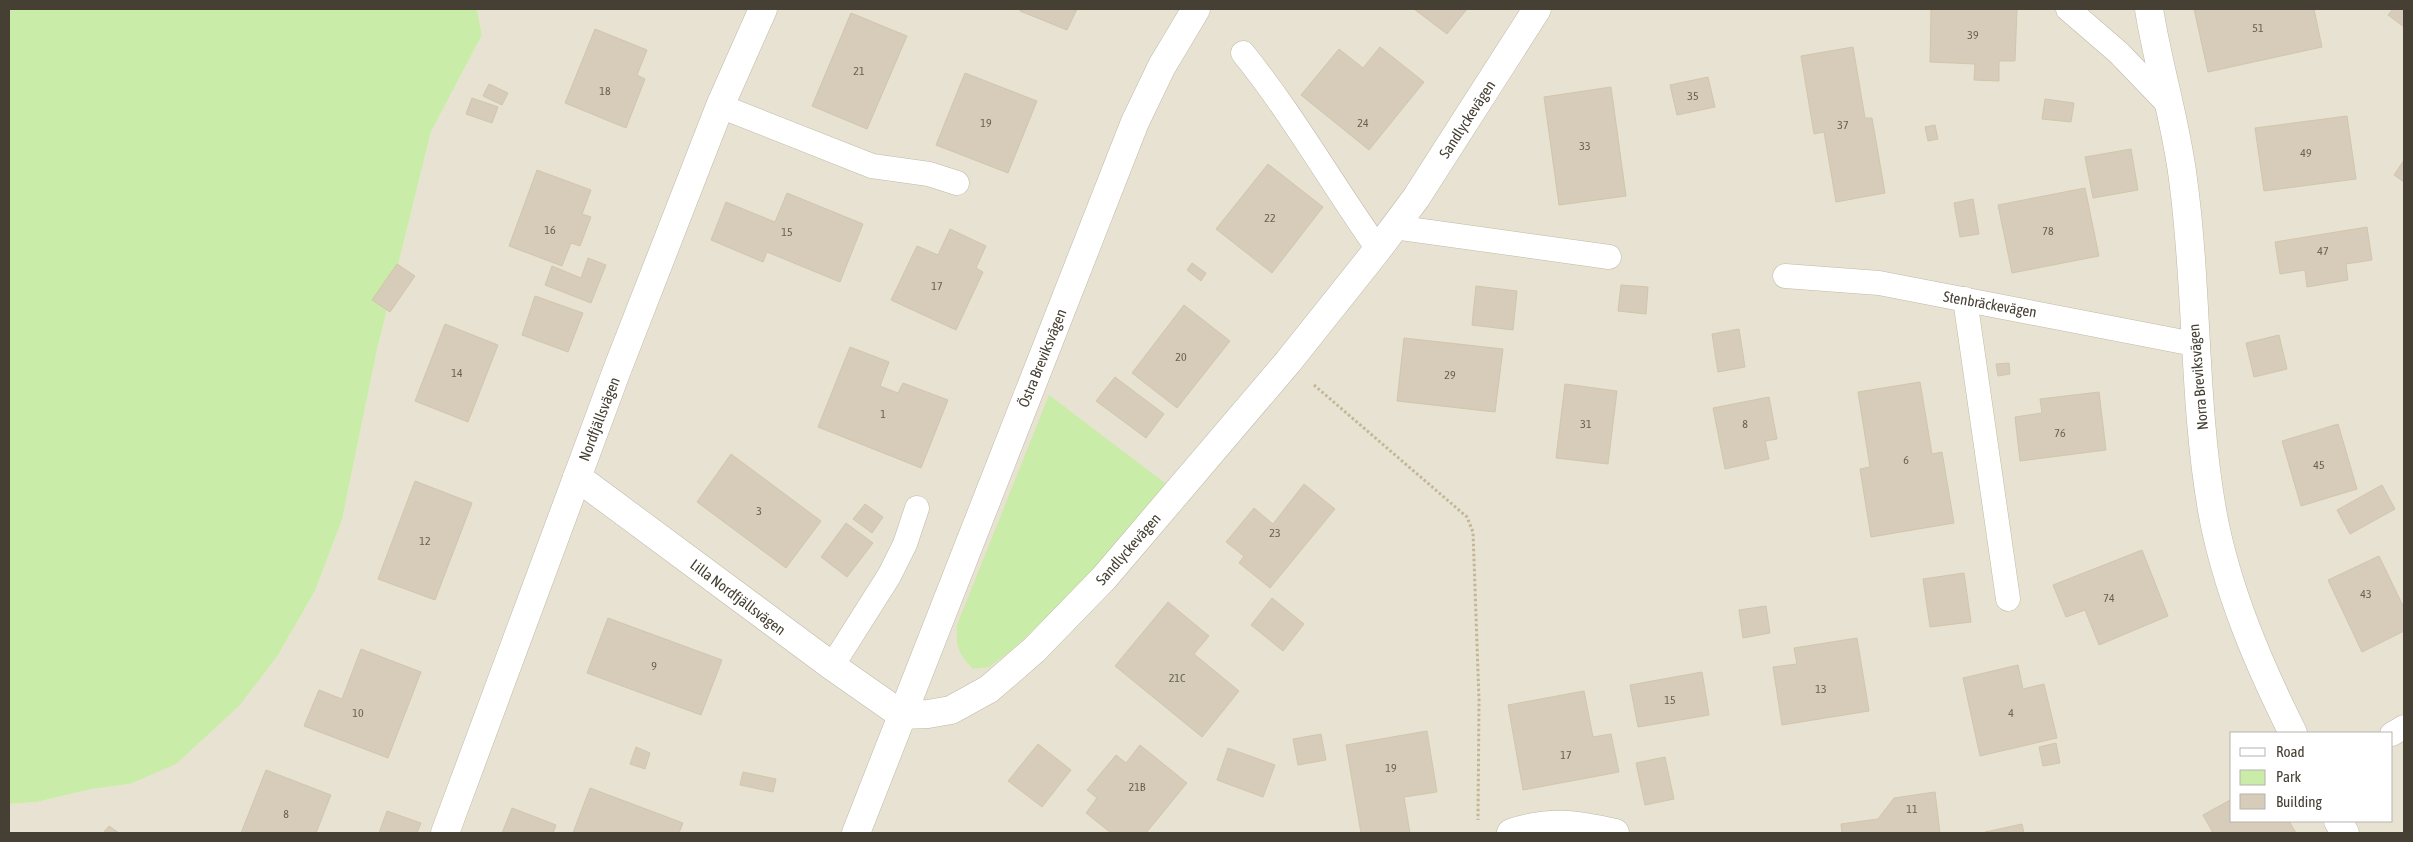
<svg xmlns="http://www.w3.org/2000/svg" width="2413" height="842" font-family="'Asap Condensed',sans-serif">
<style>
.residential{fill:#e8e2d2;fill-rule:evenodd}
.green{fill:#caeca9}
.building{fill:#d6ccb9;stroke:#d2c5ab}
.lines{fill:none;stroke-linecap:round;stroke-linejoin:round}
.lane-casing{stroke:#c0b9a6;stroke-width:25}
.street-casing{stroke:#c0b9a6;stroke-width:29}
.path{stroke:#c3b696;stroke-width:3;stroke-dasharray:2.5 2.5;stroke-linecap:butt}
.lane{stroke:#fff;stroke-width:24}
.street{stroke:#fff;stroke-width:28}
.labels{text-anchor:middle;dominant-baseline:central;stroke-width:5;stroke-linejoin:round;paint-order:stroke}
.number-label{font-size:12px;fill:#6a6355}
.street-label{font-size:15px;fill:#464034;stroke:#fff}
</style>
<rect width="100%" height="100%" fill="#f4f0e4"/>
<path class="residential" d="M 477,9 L 2404,9 L 2404,833 L 9,833 L 9,804 L 37,802 L 92,789 L 130,784 L 278,655 L 315,591 L 342,520 L 377,350 L 431,132 L 482,35 ZM 2232,733 L 2392,733 L 2392,821 L 2232,821 Z"/>
<g class="green">
<polygon points="9,9 477,9 482,35 431,132 377,350 342,520 315,591 278,655 239,706 176,764 130,784 92,789 37,802 9,804"/>
<path d="M 1049,395 L 1169,486 L 1065,601 L 1012,650 L 989,667 L 973,669 C 957,652 956,647 957,625 Z"/>
</g>
<g class="building">
<polygon points="1021,9 1077,9 1067,30 1020,11"/>
<polygon points="1414,9 1467,9 1447,34"/>
<polygon points="1931,9 2017,9 2015,61 1999,61 1999,81 1974,80 1975,64 1930,62"/>
<polygon points="2194,9 2314,9 2322,47 2208,72"/>
<polygon points="2393,9 2404,9 2404,27 2388,15"/>
<polygon points="851,13 907,36 867,129 812,106"/>
<polygon points="595,29 647,50 637,75 645,79 626,128 565,103"/>
<polygon points="1380,47 1424,82 1369,150 1301,95 1339,49 1363,68"/>
<polygon points="1853,47 1865,118 1872,118 1885,193 1836,202 1824,132 1814,134 1801,56"/>
<polygon points="965,73 1037,101 1008,173 936,145"/>
<polygon points="1708,77 1715,107 1677,115 1670,85"/>
<polygon points="489,84 508,93 502,105 483,96"/>
<polygon points="1611,87 1626,196 1559,205 1544,97"/>
<polygon points="472,98 498,107 492,123 466,114"/>
<polygon points="2045,99 2074,103 2071,122 2042,119"/>
<polygon points="2347,116 2356,179 2264,191 2255,128"/>
<polygon points="1935,125 1938,139 1928,141 1925,127"/>
<polygon points="2131,149 2138,190 2093,198 2085,157"/>
<polygon points="2404,160 2404,182 2394,175"/>
<polygon points="1268,164 1323,207 1272,273 1216,229"/>
<polygon points="537,170 591,190 582,214 591,217 580,246 571,243 562,266 509,246"/>
<polygon points="2085,188 2099,256 2012,273 1998,205"/>
<polygon points="787,193 863,224 840,282 767,252 763,262 711,240 726,202 775,222"/>
<polygon points="1973,199 1979,234 1960,237 1954,203"/>
<polygon points="2367,227 2372,260 2346,264 2348,280 2307,287 2305,270 2280,274 2275,242"/>
<polygon points="950,229 986,246 976,268 983,272 956,330 891,300 917,246 938,255"/>
<polygon points="588,258 606,265 591,303 545,285 552,266 581,278"/>
<polygon points="1192,263 1206,273 1201,281 1187,270"/>
<polygon points="397,264 415,276 390,312 372,300"/>
<polygon points="1621,285 1648,287 1646,314 1618,311"/>
<polygon points="1476,286 1517,291 1513,330 1472,325"/>
<polygon points="535,296 583,313 568,352 522,335"/>
<polygon points="1184,305 1230,341 1177,408 1132,373"/>
<polygon points="445,324 498,345 468,422 415,401"/>
<polygon points="1739,329 1745,367 1718,372 1712,334"/>
<polygon points="2279,335 2287,369 2254,377 2246,343"/>
<polygon points="1404,338 1503,349 1495,412 1397,401"/>
<polygon points="850,347 889,362 880,386 898,393 903,383 948,400 921,468 818,427"/>
<polygon points="2009,363 2010,374 1998,376 1996,364"/>
<polygon points="1115,377 1164,414 1146,438 1096,401"/>
<polygon points="1920,382 1932,454 1942,452 1954,523 1871,537 1860,469 1870,467 1858,392"/>
<polygon points="1565,384 1617,391 1608,464 1556,458"/>
<polygon points="2099,392 2106,450 2020,461 2015,417 2042,413 2040,399"/>
<polygon points="1769,397 1777,439 1765,441 1769,459 1725,469 1713,408"/>
<polygon points="2338,424 2357,489 2301,506 2282,441"/>
<polygon points="731,454 821,521 786,568 697,502"/>
<polygon points="415,481 472,503 435,600 378,579"/>
<polygon points="1304,484 1335,509 1270,588 1239,563 1244,556 1226,542 1254,508 1273,524"/>
<polygon points="2382,485 2395,509 2350,534 2337,510"/>
<polygon points="865,504 883,517 872,533 853,519"/>
<polygon points="846,523 873,543 847,577 821,557"/>
<polygon points="2142,550 2168,616 2099,645 2085,610 2066,617 2053,585"/>
<polygon points="2379,556 2404,608 2404,631 2362,652 2328,580"/>
<polygon points="1964,573 1971,622 1930,627 1923,579"/>
<polygon points="1272,598 1304,624 1283,651 1251,625"/>
<polygon points="1168,602 1209,636 1194,654 1239,691 1202,737 1115,666"/>
<polygon points="1766,606 1770,633 1743,638 1739,610"/>
<polygon points="608,618 722,660 701,715 587,673"/>
<polygon points="1857,638 1869,711 1782,725 1773,667 1797,664 1794,648"/>
<polygon points="361,649 421,672 388,758 304,726 319,690 342,699"/>
<polygon points="2018,665 2023,689 2044,684 2057,738 1980,756 1963,678"/>
<polygon points="1702,672 1709,715 1638,727 1630,685"/>
<polygon points="1584,691 1593,737 1611,734 1619,772 1523,790 1508,705"/>
<polygon points="1427,731 1437,792 1404,797 1410,833 1361,833 1346,745"/>
<polygon points="1321,734 1326,760 1298,765 1293,739"/>
<polygon points="2056,743 2060,763 2043,766 2039,747"/>
<polygon points="1038,744 1071,770 1042,807 1008,781"/>
<polygon points="1140,745 1187,783 1146,833 1111,833 1086,813 1097,798 1087,790 1116,755 1126,763"/>
<polygon points="636,747 650,753 645,769 630,764"/>
<polygon points="1228,748 1275,765 1263,797 1217,780"/>
<polygon points="1665,757 1674,799 1645,805 1636,763"/>
<polygon points="266,770 331,795 316,833 241,833"/>
<polygon points="743,772 776,779 773,792 740,785"/>
<polygon points="590,788 683,823 679,833 573,833"/>
<polygon points="1935,792 1940,833 1842,833 1841,824 1878,819 1894,798"/>
<polygon points="2232,799 2232,821 2289,821 2296,833 2213,833 2203,815"/>
<polygon points="512,808 556,825 553,833 502,833"/>
<polygon points="387,811 421,823 417,833 379,833"/>
<polygon points="2022,824 2024,833 1985,833 1985,832"/>
<polygon points="109,826 119,833 103,833"/>
</g>
<g class="lines">
<g class="lane-casing">
<g id="lane">
<polyline points="2068,9 2119,53 2168,104"/>
<path d="M 1243,53 C 1293,115 1332,184 1378,249"/>
<polyline points="720,106 872,166 929,174 957,183"/>
<polyline points="1394,227 1609,257"/>
<polyline points="1785,276 1879,283 2194,344"/>
<polyline points="1965,299 2008,599"/>
<polyline points="832,666 889,576 905,544 917,508"/>
<polyline points="2392,734 2404,727"/>
</g>
</g>
<g class="street-casing">
<g id="street">
<path d="M 2149,9 C 2158,66 2176,122 2183,179 C 2198,289 2193,401 2212,510 C 2226,588 2258,663 2293,733"/>
<polyline points="577,477 832,666 902,715"/>
<polyline points="902,715 928,714 951,710 989,689 1034,650 1104,578 1288,362 1378,249 1416,198 1537,9"/>
<polyline points="2338,821 2345,833"/>
<polyline points="445,833 617,370 720,106 763,9"/>
<polyline points="856,833 1135,122 1162,66 1196,9"/>
<path d="M 1511,833 C 1549,820 1576,824 1615,833"/>
</g>
</g>
<polyline class="path" points="1314,385 1467,517 1473,532 1479,700 1478,820"/>
<use href="#lane" class="lane"/>
<use href="#street" class="street"/>
</g>
<g class="labels">
<g class="number-label">
<text x="2258" y="28">51</text>
<text x="1973" y="35">39</text>
<text x="859" y="71">21</text>
<text x="605" y="91">18</text>
<text x="1693" y="96">35</text>
<text x="986" y="123">19</text>
<text x="1363" y="123">24</text>
<text x="1843" y="125">37</text>
<text x="1585" y="146">33</text>
<text x="2306" y="153">49</text>
<text x="1270" y="218">22</text>
<text x="550" y="230">16</text>
<text x="2048" y="231">78</text>
<text x="787" y="232">15</text>
<text x="2323" y="251">47</text>
<text x="937" y="286">17</text>
<text x="1181" y="357">20</text>
<text x="457" y="373">14</text>
<text x="1450" y="375">29</text>
<text x="883" y="414">1</text>
<text x="1586" y="424">31</text>
<text x="1745" y="424">8</text>
<text x="2060" y="433">76</text>
<text x="1906" y="460">6</text>
<text x="2319" y="465">45</text>
<text x="759" y="511">3</text>
<text x="1275" y="533">23</text>
<text x="425" y="541">12</text>
<text x="2366" y="594">43</text>
<text x="2109" y="598">74</text>
<text x="654" y="666">9</text>
<text x="1177" y="678">21C</text>
<text x="1821" y="689">13</text>
<text x="1670" y="700">15</text>
<text x="358" y="713">10</text>
<text x="2011" y="713">4</text>
<text x="1566" y="755">17</text>
<text x="1391" y="768">19</text>
<text x="1137" y="787">21B</text>
<text x="1912" y="809">11</text>
<text x="286" y="814">8</text>
</g>
<g class="street-label">
<text transform="translate(1467 119) rotate(-57)">Sandlyckevägen</text>
<text transform="translate(1990 304) rotate(10)">Stenbräckevägen</text>
<text transform="translate(1042 358) rotate(-68)">Östra Breviksvägen</text>
<text transform="translate(2198 377) rotate(-95)">Norra Breviksvägen</text>
<text transform="translate(599 419) rotate(-69)">Nordfjällsvägen</text>
<text transform="translate(1128 549) rotate(-49)">Sandlyckevägen</text>
<text transform="translate(738 597) rotate(37)">Lilla Nordfjällsvägen</text>
</g>
</g>
<rect width="2413" height="842" fill="none" stroke="#464034" stroke-width="20"/>
<rect x="2230" y="732" width="162" height="90" fill="#ffffff" stroke="#b5b3ae"/>
<rect x="2240" y="748" width="25" height="8" fill="#ffffff" stroke="#b5b3ae"/>
<text x="2276" y="757" font-size="15" fill="#464034">Road</text>
<rect x="2240" y="770" width="25" height="15" fill="#caeca9" stroke="#b5b3ae"/>
<text x="2276" y="782" font-size="15" fill="#464034">Park</text>
<rect x="2240" y="794" width="25" height="15" fill="#d6ccb9" stroke="#b5b3ae"/>
<text x="2276" y="807" font-size="15" fill="#464034">Building</text>
</svg>
